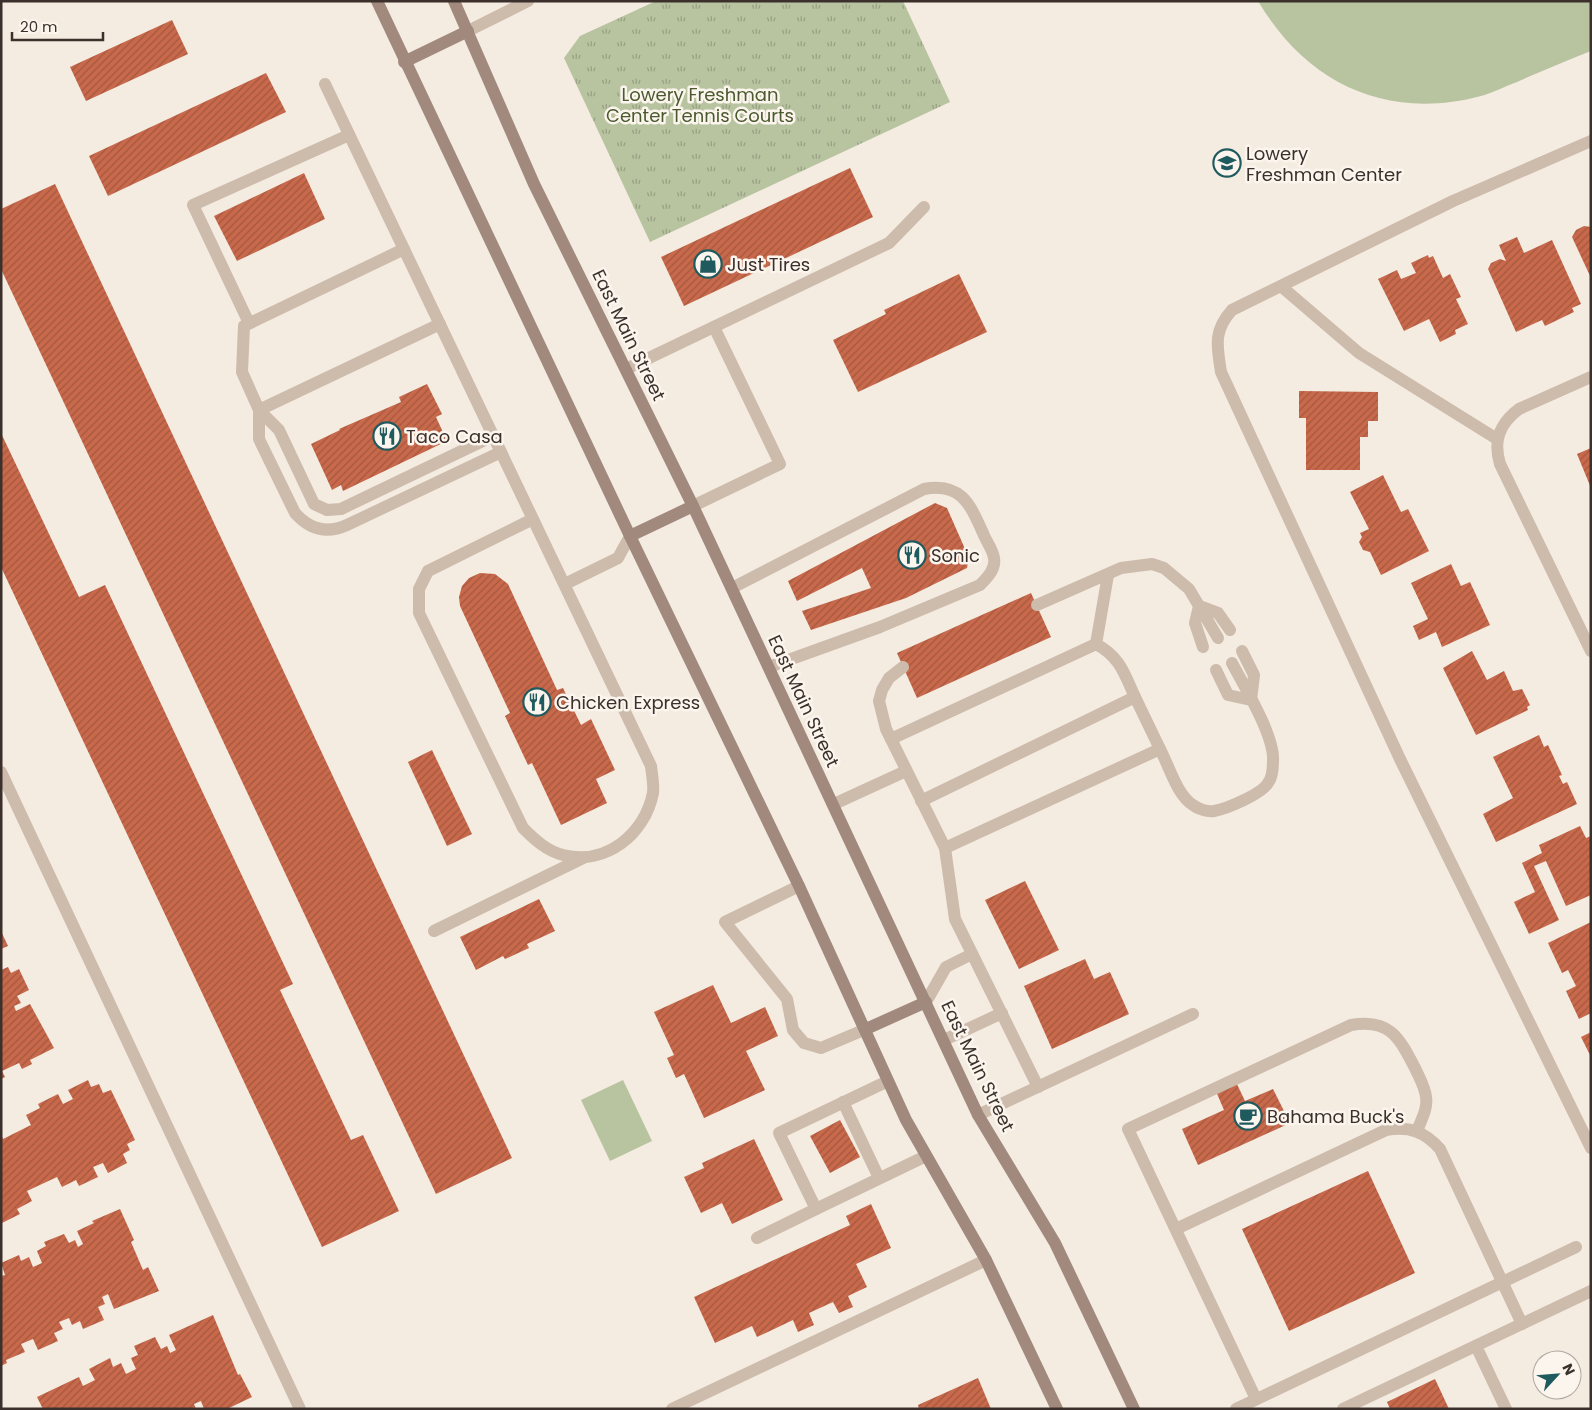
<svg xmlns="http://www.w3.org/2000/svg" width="1592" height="1410" font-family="Poppins,sans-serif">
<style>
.grass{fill:#b8c4a0}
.park{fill:url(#park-tufts)}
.building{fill:url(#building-hatch)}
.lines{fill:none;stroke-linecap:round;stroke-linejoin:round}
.lane{stroke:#cdbbac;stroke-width:12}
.street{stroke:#cdbbac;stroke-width:12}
.secondary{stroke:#a18a7d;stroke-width:12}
.labels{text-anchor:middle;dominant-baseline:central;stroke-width:5;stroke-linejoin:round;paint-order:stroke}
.park-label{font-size:18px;fill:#4a5a2e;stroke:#fbf5ee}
.poi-label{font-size:18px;fill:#3b302b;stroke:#fbf5ee;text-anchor:start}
.street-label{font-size:18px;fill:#3b302b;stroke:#fbf5ee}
</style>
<defs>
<pattern id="park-tufts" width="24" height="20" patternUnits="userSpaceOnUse" patternTransform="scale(1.25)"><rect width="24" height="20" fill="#b8c4a0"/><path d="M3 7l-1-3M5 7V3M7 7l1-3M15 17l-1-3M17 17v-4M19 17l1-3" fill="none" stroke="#97a083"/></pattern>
<pattern id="building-hatch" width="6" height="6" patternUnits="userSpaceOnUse" patternTransform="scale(1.25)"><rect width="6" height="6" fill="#c8694b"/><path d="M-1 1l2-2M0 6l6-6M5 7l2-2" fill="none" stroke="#a4573f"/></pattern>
</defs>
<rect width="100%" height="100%" fill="#f4ebe1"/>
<g class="grass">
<path d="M 1258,1 L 1591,1 L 1591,51 C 1566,61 1541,71 1517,82 C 1505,86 1493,93 1481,96 C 1387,121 1307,84 1258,1 Z"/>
<polygon points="623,1080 652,1141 610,1161 581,1100"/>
</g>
<polygon class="park" points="656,1 903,1 950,102 650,242 564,58 580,36"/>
<g class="building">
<polygon points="172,20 188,54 86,101 70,67"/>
<polygon points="266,73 286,112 108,196 89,156"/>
<polygon points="850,168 873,217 684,306 661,257"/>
<polygon points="304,173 325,219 237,261 214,216"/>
<polygon points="55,184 512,1158 436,1194 1,269 1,209"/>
<polygon points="1584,226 1591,227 1591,278 1572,237 1576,230"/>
<polygon points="1517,237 1524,253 1552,240 1581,304 1572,308 1574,312 1545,326 1542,320 1516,332 1488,269 1491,263 1500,259 1506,261 1499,245"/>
<polygon points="1428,255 1429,258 1433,256 1443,278 1450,274 1461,297 1456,299 1468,324 1455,330 1456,334 1440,342 1429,319 1404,331 1378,279 1397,270 1401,279 1416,273 1411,263"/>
<polygon points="959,274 987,332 858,392 833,340 886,314 884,310"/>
<polygon points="427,384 442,414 436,417 447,441 343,491 341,485 332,490 311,444 340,430 339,429 401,402 399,397"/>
<polygon points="1299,391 1378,392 1378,421 1368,421 1368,437 1360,437 1360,470 1306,470 1306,418 1299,418"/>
<polygon points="1,433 79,597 105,585 293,984 280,990 351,1140 363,1135 399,1211 322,1247 1,567"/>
<polygon points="1591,448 1591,488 1577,454"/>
<polygon points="1383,475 1401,512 1408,509 1429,551 1381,575 1370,552 1363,550 1359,542 1362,537 1360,533 1369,529 1350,492"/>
<polygon points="935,503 947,508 969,558 967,568 906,598 811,630 802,611 871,588 862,568 797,601 788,581"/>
<polygon points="1451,564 1461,586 1470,582 1490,625 1442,647 1436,632 1419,640 1413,626 1428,619 1411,583"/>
<polygon points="480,573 495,574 508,584 557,690 563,688 581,725 591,719 615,770 596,779 607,803 561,825 532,763 528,765 505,716 510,713 460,606 459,597 462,586 469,578"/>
<polygon points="1031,593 1051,637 917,698 897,653"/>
<polygon points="1472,651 1487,680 1504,671 1513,691 1522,689 1530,705 1527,707 1528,710 1476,735 1443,668"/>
<polygon points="1539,735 1544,747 1548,745 1562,775 1559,776 1563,784 1567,782 1577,804 1496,842 1483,814 1513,798 1493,757"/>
<polygon points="432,750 472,834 447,846 408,762"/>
<polygon points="1580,826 1586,838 1591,836 1591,895 1566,906 1546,861 1534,866 1559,920 1529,934 1514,902 1535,892 1522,863 1542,853 1539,845"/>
<polygon points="1025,881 1059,950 1019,969 985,900"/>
<polygon points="539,899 555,931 527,944 529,948 505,959 503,956 476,970 460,937"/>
<polygon points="1591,922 1591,1013 1579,1019 1566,991 1576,986 1568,970 1562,973 1548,943"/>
<polygon points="1,931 8,946 1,949"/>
<polygon points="1085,959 1094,979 1110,972 1129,1014 1052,1049 1024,986"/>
<polygon points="8,967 11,973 19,969 29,990 17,996 21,1003 14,1006 16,1011 30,1004 54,1048 30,1060 32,1064 22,1069 19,1063 2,1071 5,1077 1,1079 1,970"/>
<polygon points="713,985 731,1023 765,1007 778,1036 746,1051 765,1090 704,1118 684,1074 676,1078 667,1058 674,1055 654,1012"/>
<polygon points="1591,1032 1591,1057 1581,1037"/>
<polygon points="88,1080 91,1087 99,1084 103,1093 111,1090 135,1140 127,1144 130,1150 123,1154 127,1163 108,1173 103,1163 93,1167 98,1177 79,1186 76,1180 62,1187 57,1177 27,1191 32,1201 17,1209 20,1214 2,1223 1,1134 3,1139 31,1125 26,1115 40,1108 38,1104 58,1094 63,1104 73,1099 68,1090"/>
<polygon points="1235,1080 1245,1101 1273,1089 1290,1123 1198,1165 1182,1129 1224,1110 1215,1089"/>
<polygon points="840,1120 860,1157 830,1173 810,1136"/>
<polygon points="754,1139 783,1200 732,1224 722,1203 701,1213 684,1177 704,1168 702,1163"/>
<polygon points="1368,1171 1415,1273 1289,1331 1242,1229"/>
<polygon points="871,1204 891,1248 856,1264 867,1287 848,1296 853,1307 839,1313 833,1302 809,1313 814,1325 798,1332 793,1320 757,1337 752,1326 715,1343 694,1297 850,1225 846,1216"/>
<polygon points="120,1209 134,1240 131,1242 143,1270 148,1267 159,1291 114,1309 108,1294 102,1297 105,1304 98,1307 104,1320 83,1329 80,1321 72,1325 69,1318 59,1322 63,1329 54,1333 58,1341 38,1350 33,1339 21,1344 25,1352 6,1360 7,1363 1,1366 1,1276 5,1275 1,1263 19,1255 21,1261 29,1257 33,1267 42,1263 37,1251 46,1246 44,1242 64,1234 69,1243 75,1240 78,1247 83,1244 77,1231 94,1223 92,1221"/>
<polygon points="213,1315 238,1375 240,1374 252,1397 227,1409 204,1409 201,1401 194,1404 196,1409 43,1409 37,1397 79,1377 83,1386 95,1380 89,1369 110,1358 113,1367 121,1363 126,1374 136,1369 131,1358 138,1355 134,1346 155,1337 161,1349 167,1346 170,1353 176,1350 169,1335"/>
<polygon points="978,1378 991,1409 919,1409 918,1405"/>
<polygon points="1435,1379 1449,1409 1390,1409 1387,1402"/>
</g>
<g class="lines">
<g class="lane">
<polyline points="468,31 528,1"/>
<path d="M 325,84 L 651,766 C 652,775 654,785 653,793 C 645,834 606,866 563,855 C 547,851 535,840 523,828 L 419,613 L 419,589 L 428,571 L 533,519"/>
<path d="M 1591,141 L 1453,201 L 1232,310 C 1213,331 1217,346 1221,372 L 1400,759 L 1591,1148"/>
<polyline points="404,249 244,326 242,372 259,410 279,430 314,504 327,510 341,509 493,436"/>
<polyline points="1282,287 1359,353 1497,439"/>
<polyline points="249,323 193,205 349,135"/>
<polyline points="626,369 889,243 924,207"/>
<path d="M 259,410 L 259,439 L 295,513 C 310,530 327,534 347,525 L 501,452"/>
<polyline points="259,410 440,324"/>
<polyline points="693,506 780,464 714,327"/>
<polyline points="565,584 618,558 630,536"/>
<path d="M 732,588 L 924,489 C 961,482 970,504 983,533 C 986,541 993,550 994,558 C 996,569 987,578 980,585 L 880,627 L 769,667"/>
<polyline points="1037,605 1121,568 1152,564 1164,568 1189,589 1218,638"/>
<polyline points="1096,644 1108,575"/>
<polyline points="1203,647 1195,623 1199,606 1218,613 1230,630"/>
<polyline points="903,667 889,678 882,690 879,701 886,729 945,848 955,919 1038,1087"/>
<polyline points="1216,670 1228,695 1251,700 1254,675 1242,651"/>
<polyline points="1135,697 1160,749"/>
<path d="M 891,739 L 1096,644 C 1120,657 1124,673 1135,697 L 921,801"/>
<polyline points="1,772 300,1409"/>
<polyline points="834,804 906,771"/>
<path d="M 945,848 L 1160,749 C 1169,766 1177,795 1193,805 C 1198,809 1207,812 1214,811 C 1226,809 1262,794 1268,783 C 1272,778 1273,768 1273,761 C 1275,736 1244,686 1232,663"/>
<polyline points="799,886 725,922 787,999 793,1030 804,1043 821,1048 866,1029"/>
<polyline points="434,931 583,858"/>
<polyline points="926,1002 946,967 972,954"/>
<polyline points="944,1040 1002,1013"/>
<polyline points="888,1081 779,1133 816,1209 926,1156"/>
<polyline points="843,1102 879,1178"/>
<polyline points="978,1115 1193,1014"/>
<path d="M 1176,1229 L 1386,1130 C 1410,1126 1425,1132 1440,1149 L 1522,1324"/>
<polyline points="757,1238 816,1209"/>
<polyline points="1476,1346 1506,1409"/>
<path d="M 1256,1399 L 1128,1129 L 1351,1025 C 1389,1018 1399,1037 1415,1068 C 1419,1077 1425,1087 1426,1097 C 1428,1109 1421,1120 1417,1131"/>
<polyline points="672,1409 986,1260"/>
<polyline points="1236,1409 1576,1247"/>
<polyline points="1343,1409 1591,1291"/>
</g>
<path class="street" d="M 1591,377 L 1519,409 C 1499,424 1493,441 1500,464 L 1591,651"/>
<g class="secondary">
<polyline points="377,1 630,536 799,886 906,1120 986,1260 1057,1409"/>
<polyline points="454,1 534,184 693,506 978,1115 1055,1243 1134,1409"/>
<polyline points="404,62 468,31"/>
<polyline points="630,536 693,506"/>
<polyline points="866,1029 926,1002"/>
</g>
</g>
<defs>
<g id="school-ring" transform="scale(1.4375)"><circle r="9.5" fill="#fbf5ee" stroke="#1f5a5e" stroke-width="1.5"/><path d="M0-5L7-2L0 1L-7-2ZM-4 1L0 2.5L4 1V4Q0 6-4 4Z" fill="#1f5a5e"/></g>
<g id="shop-ring" transform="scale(1.4375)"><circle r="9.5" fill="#fbf5ee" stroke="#1f5a5e" stroke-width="1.5"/><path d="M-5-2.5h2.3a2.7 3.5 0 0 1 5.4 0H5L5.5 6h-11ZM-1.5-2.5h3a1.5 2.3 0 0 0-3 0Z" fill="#1f5a5e"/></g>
<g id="restaurant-ring" transform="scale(1.4375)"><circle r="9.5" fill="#fbf5ee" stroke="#1f5a5e" stroke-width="1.5"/><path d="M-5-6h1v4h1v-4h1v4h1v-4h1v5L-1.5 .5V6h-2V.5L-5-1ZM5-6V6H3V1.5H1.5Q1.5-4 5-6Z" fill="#1f5a5e"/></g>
<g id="cafe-ring" transform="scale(1.4375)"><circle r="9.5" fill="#fbf5ee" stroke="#1f5a5e" stroke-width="1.5"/><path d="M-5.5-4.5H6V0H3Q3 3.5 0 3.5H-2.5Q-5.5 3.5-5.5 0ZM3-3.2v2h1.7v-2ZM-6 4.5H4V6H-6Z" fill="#1f5a5e"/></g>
</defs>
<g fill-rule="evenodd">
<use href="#school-ring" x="1227" y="163"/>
<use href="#shop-ring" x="708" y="264"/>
<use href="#restaurant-ring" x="387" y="436"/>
<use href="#restaurant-ring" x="912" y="555"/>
<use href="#restaurant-ring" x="537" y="702"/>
<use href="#cafe-ring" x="1248" y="1116"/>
</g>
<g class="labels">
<g class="park-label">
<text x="700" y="94">Lowery Freshman<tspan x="700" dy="21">Center Tennis Courts</tspan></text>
</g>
<g class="poi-label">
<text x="1246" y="153">Lowery<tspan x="1246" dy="21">Freshman Center</tspan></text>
<text x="727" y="264">Just Tires</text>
<text x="406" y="436">Taco Casa</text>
<text x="931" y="555">Sonic</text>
<text x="556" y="702">Chicken Express</text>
<text x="1267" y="1116">Bahama Buck's</text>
</g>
<g class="street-label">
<text transform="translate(629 335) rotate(64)">East Main Street</text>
<text transform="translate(804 701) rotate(65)">East Main Street</text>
<text transform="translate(978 1066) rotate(64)">East Main Street</text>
</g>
</g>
<rect width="1592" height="1410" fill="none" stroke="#3b302b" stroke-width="5"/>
<g transform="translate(1557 1375) rotate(64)"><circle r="24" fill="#fbf5ee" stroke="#aea6a0"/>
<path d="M0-4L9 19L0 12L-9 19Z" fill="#1f5a5e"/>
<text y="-8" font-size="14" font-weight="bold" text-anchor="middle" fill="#3b302b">N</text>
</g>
<path d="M12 32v8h91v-8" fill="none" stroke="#3b302b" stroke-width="2.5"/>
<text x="20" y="32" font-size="15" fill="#3b302b" stroke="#fbf5ee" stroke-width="4" paint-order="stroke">20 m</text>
</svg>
